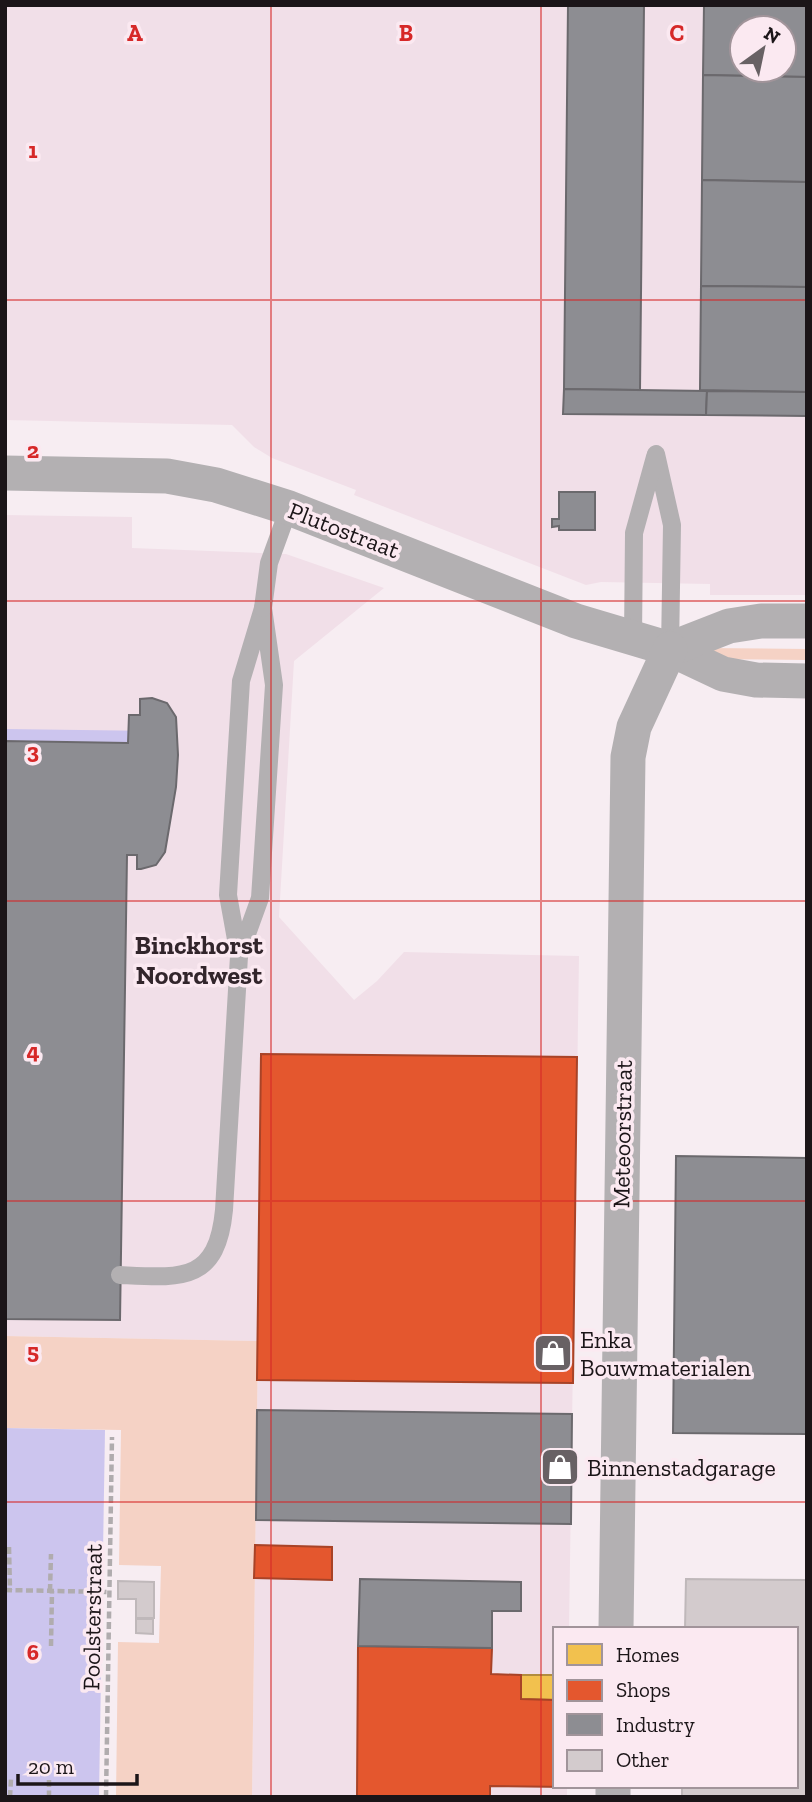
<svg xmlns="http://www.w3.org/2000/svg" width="812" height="1802" font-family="'Zilla Slab',serif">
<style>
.built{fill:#f1dfe8;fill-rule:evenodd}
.green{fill:#f5d2c5}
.water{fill:#ccc5ee}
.homes{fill:#f2c14e;stroke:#b28d3e;stroke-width:2}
.shops{fill:#e4572e;stroke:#a84327;stroke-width:2}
.industry{fill:#8d8d92;stroke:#6b696d;stroke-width:2;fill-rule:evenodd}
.building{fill:#d3cbcd;stroke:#bfb8ba;stroke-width:2}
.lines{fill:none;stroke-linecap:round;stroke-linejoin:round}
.path{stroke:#b0acae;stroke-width:4.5;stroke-dasharray:7 3.5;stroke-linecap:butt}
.lane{stroke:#b3b0b2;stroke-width:18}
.street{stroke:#b3b0b2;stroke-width:35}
.grid{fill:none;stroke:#d62828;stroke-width:2;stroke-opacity:0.55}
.labels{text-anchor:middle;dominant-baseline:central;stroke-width:7;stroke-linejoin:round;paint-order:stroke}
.street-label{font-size:24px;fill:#1b1518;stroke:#fbe9f1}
.poi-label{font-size:24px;fill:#1b1518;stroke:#fbe9f1;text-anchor:start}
.neighbourhood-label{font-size:26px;font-weight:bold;fill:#32252b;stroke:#fbe9f1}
.grid-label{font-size:23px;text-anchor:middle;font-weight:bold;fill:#d62828;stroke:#fbe9f1;stroke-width:7;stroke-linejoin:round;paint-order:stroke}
</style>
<rect width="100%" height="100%" fill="#f7edf2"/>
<g class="built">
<path d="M 5,5 L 807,5 L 807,595 L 710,595 L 710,584 L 601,582 L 586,585 L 354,495 L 356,490 L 272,458 L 254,447 L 232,425 L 5,420 ZM 742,28 L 784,28 L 784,70 L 742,70 Z"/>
<polygon points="5,515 132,517 132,548 286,554 384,588 294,661 279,917 354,1000 377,981 404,952 579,956 569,1629 555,1629 555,1786 567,1786 567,1797 252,1797 258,1341 5,1336"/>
</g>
<g class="green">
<polygon points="703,648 807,649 807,660 703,659"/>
<polygon points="5,1336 258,1341 252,1797 116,1797 118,1642 159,1643 161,1566 119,1565 121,1430 5,1428"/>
</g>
<g class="water">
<polygon points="5,729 157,731 156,784 5,781"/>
<polygon points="5,1428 105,1430 99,1797 5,1797"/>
</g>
<polygon class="homes" points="521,1675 555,1675 555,1700 521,1699"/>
<g class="shops">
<polygon points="261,1054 577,1057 573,1383 257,1380"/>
<polygon points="255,1545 332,1547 332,1580 254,1578"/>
<polygon points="358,1646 492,1648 491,1674 521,1675 521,1699 555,1700 555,1786 567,1787 490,1786 490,1797 357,1797"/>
</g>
<g class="industry">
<polygon points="568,5 644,5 640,390 564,389"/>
<path d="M 704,5 L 807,5 L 807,77 L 703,75 ZM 742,28 L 784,28 L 784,70 L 742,70 Z"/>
<polygon points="703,75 807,77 807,182 702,180"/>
<polygon points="702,180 807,182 807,287 701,286"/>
<polygon points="701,286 807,287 807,392 700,390"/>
<polygon points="564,389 707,391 706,415 563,414"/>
<polygon points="707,391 807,392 807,416 706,415"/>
<polygon points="559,492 595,492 595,530 559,530 559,526 552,527 552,519 559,519"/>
<polygon points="152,698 167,703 176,717 178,755 176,787 165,852 156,865 141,869 137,869 137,855 127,855 120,1320 5,1319 5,741 128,743 129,715 140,715 140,699"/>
<polygon points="676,1156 807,1158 807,1434 673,1433"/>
<polygon points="257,1410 572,1414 571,1524 256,1520"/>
<polygon points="360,1579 521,1582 521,1611 492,1611 492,1648 358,1646"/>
</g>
<g class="building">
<polygon points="686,1579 807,1580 807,1797 682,1797 682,1786 796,1786 796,1629 685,1629"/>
<polygon points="118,1581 154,1582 154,1618 136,1618 136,1599 118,1599"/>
<polygon points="136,1619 153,1619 153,1634 136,1633"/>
</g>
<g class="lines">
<g class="path">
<polyline points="9,1547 10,1590"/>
<polyline points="5,1590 109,1592"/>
<polyline points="50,1591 51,1554"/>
<polyline points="51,1646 52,1591"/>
<polyline points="49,1780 49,1797"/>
<polyline points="10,1797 11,1779"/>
<polyline points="106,1797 112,1437"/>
</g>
<g class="lane">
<polyline points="656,454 672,525 670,649"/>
<polygon points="263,608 274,685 260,898 239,956 228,895 241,681"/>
<polyline points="263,608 269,563 289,508"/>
<polyline points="633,639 634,533 655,457"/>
<path d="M 120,1275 C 181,1278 217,1283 224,1210 L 239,956"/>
</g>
<g class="street">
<polyline points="5,473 167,476 216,485 289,508 576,621 670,649 723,674 756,680 807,681"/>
<polyline points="670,649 729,626 761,621 807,621"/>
<polyline points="616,1629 628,757 634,727 670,649"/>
<polyline points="613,1797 613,1786"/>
</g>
</g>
<path class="grid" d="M 271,5 L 271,1797M 541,5 L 541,1797M 5,300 L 807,300M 5,601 L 807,601M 5,901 L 807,901M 5,1201 L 807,1201M 5,1502 L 807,1502"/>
<defs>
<g id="shop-square" transform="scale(2.0125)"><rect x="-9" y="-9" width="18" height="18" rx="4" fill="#686164" stroke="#fbe9f1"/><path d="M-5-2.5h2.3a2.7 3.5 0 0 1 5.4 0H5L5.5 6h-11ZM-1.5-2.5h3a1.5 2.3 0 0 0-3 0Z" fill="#fff"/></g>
</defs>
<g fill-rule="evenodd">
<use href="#shop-square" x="553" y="1353"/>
<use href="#shop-square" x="560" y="1467"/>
</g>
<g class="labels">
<g class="street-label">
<text transform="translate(344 530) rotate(21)">Plutostraat</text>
<text transform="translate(622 1134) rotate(-89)">Meteoorstraat</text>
<text transform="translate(92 1617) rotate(-89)">Poolsterstraat</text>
</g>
<g class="poi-label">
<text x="580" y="1339">Enka<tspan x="580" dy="28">Bouwmaterialen</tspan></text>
<text x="587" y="1467">Binnenstadgarage</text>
</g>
<g class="neighbourhood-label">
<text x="199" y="945">Binckhorst<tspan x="199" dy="30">Noordwest</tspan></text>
</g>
</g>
<g class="grid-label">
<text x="135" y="41">A</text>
<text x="406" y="41">B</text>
<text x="677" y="41">C</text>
<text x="33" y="158">1</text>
<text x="33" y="458">2</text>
<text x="33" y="759">3</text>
<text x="33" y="1059">4</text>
<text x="33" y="1359">5</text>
<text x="33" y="1660">6</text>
</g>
<rect width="812" height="1802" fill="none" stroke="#1b1518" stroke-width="14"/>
<rect x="553" y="1627" width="245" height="161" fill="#fbe9f1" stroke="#a1949a" stroke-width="2"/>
<rect x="567" y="1644" width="35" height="21" fill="#f2c14e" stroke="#a1949a" stroke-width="2"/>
<text x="616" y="1662" font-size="21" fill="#1b1518">Homes</text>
<rect x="567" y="1680" width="35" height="21" fill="#e4572e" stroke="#a1949a" stroke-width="2"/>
<text x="616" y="1697" font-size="21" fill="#1b1518">Shops</text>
<rect x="567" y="1714" width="35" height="21" fill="#8d8d92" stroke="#a1949a" stroke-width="2"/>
<text x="616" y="1732" font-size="21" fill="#1b1518">Industry</text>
<rect x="567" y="1750" width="35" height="21" fill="#d3cbcd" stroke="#a1949a" stroke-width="2"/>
<text x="616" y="1767" font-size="21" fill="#1b1518">Other</text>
<g transform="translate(763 49) rotate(33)"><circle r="33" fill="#fbe9f1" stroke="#a1949a" stroke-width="2"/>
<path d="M0-5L12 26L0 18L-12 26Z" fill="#686164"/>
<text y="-10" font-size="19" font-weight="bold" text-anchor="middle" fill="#1b1518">N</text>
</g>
<path d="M18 1774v10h119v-10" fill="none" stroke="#1b1518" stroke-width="3.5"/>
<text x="28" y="1774" font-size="21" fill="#1b1518" stroke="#fbe9f1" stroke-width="5" paint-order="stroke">20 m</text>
</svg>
